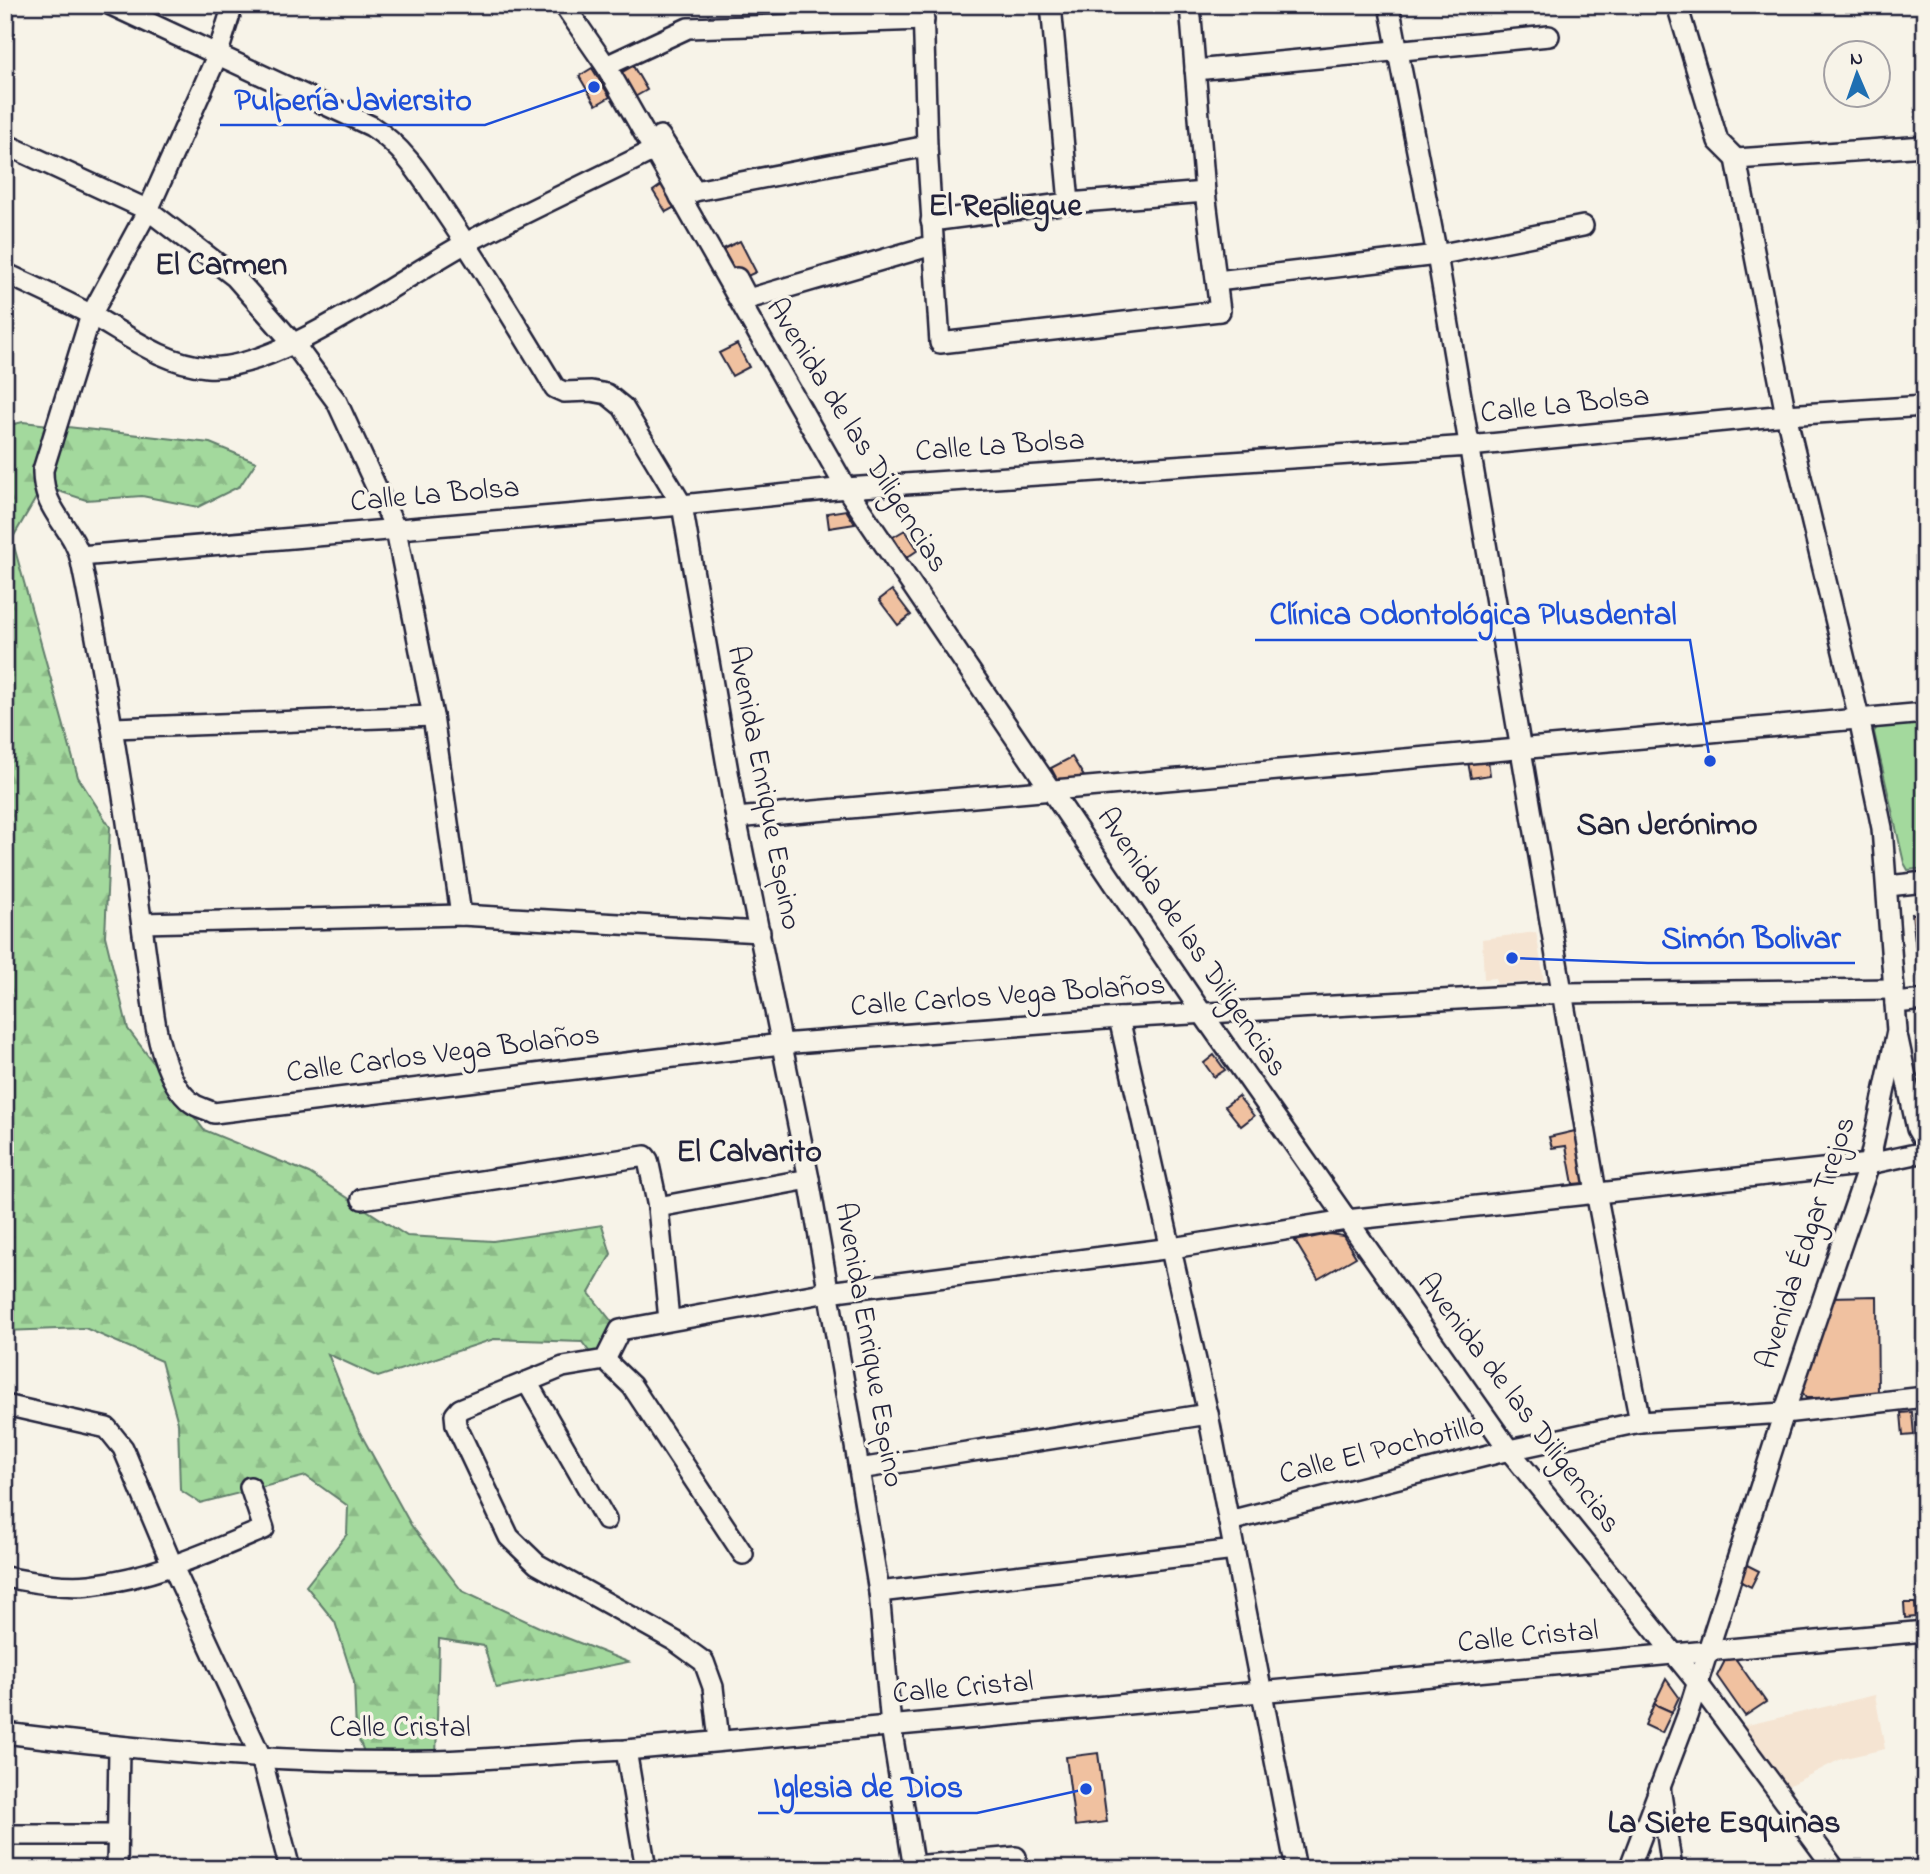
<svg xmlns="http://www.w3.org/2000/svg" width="1930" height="1874" font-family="'Indie Flower',sans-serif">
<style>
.built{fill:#f5e4d2}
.green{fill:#a3d99d;stroke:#627e6c;stroke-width:2}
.forest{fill:url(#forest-firs);stroke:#627e6c;stroke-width:2}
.building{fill:#f0c1a0;stroke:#22223b;stroke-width:2}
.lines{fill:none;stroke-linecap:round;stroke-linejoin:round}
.minor-casing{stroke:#22223b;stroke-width:24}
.minor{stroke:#f7f3e8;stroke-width:19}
.labels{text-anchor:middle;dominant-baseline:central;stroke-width:7;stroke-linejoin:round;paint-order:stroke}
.street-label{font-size:30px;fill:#22223b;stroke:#f7f3e8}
.neighbourhood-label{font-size:32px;font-weight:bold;fill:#22223b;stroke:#f7f3e8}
.leader{fill:none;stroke:#1d4ed8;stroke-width:2.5}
.callout-dot{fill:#1d4ed8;stroke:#f7f3e8;stroke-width:2.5}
.callout-label{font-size:32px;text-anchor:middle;font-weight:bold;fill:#1d4ed8;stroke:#f7f3e8;stroke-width:7;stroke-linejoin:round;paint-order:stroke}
</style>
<defs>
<pattern id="forest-firs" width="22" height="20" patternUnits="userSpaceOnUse" patternTransform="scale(1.75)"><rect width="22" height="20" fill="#a3d99d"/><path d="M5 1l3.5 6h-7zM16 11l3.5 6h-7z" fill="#8cba88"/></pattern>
</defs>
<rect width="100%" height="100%" fill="#f7f3e8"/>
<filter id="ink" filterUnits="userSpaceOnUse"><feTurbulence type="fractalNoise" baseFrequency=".0143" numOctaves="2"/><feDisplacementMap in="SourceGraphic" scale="14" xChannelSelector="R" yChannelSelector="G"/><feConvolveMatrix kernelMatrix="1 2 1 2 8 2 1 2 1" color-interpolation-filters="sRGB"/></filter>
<g filter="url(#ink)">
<g class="built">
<polygon points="1536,932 1544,981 1497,984 1495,978 1484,979 1482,939"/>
<polygon points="1875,1695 1885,1749 1841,1759 1784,1788 1739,1727"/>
</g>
<polygon class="green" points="1925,724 1925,868 1908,870 1904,863 1874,732 1877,727"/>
<polygon class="forest" points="23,422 210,443 256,462 240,486 198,507 142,496 86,500 43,486 12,539 78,777 110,827 105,936 128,1029 204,1130 309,1173 407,1236 493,1241 602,1225 611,1254 589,1293 616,1327 595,1359 582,1342 494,1339 378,1377 328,1354 358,1429 411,1525 462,1591 539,1627 628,1662 496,1688 484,1646 439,1639 436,1761 368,1761 356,1733 354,1682 335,1622 306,1586 347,1534 348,1506 306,1476 200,1503 180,1490 178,1423 161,1361 85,1328 5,1331 5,426"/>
<g class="building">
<polygon points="633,66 647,90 633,98 619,74"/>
<polygon points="592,68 610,97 596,105 579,76"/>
<polygon points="663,184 677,206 666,212 653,191"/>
<polygon points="740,241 756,272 739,280 723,249"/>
<polygon points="737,344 749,367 732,376 719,353"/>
<polygon points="846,510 855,524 829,528 827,513"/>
<polygon points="905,530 918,550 906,558 893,537"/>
<polygon points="892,590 911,615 898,625 879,600"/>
<polygon points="1072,757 1088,783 1059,783 1051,768"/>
<polygon points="1488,760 1490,775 1471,778 1468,762"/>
<polygon points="1925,913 1925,976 1919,976 1912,914"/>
<polygon points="1214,1055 1225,1070 1214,1077 1204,1063"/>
<polygon points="1238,1096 1254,1116 1241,1126 1225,1106"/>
<polygon points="1575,1131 1587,1176 1584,1183 1573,1184 1566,1146 1552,1148 1549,1137"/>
<polygon points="1329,1234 1343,1236 1356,1257 1318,1279 1295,1241"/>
<polygon points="1877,1296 1878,1397 1806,1398 1799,1389 1829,1297"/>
<polygon points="1912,1412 1914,1435 1903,1436 1901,1413"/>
<polygon points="1743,1563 1759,1571 1751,1587 1735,1579"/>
<polygon points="1904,1603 1915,1603 1916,1617 1905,1618"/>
<polygon points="1730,1651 1766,1702 1745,1716 1717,1676"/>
<polygon points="1666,1679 1679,1697 1672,1712 1654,1704"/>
<polygon points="1654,1704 1672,1712 1662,1733 1645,1725"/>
<polygon points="1098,1753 1107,1822 1075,1826 1066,1757"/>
</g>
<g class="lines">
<g class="minor-casing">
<g id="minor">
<path d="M 111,5 L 371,126 C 404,147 423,179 444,211 C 483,268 519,328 555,388 L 564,392 L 591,391 L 607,394 L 623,407 L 682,505 L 736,818 L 809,1179 L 859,1469 L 879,1592 L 891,1726 L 914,1869"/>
<path d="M 233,5 L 217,56 L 148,210 L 91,315 L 43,470 C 42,512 74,527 81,561 C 112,711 134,863 154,1015 C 158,1043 169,1089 195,1105 C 201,1108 208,1110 214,1113 L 781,1044 L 1119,1018 L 1564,993 L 1894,989"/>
<polyline points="564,5 606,66 846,488 1202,1013 1509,1450 1696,1681 1835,1869"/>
<polyline points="923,5 927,146 940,343 1220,311 1205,192 1190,5"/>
<polyline points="1051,5 1069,203"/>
<polyline points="1389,5 1437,255 1596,1192 1640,1422"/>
<polyline points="606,66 688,28 924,20"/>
<polyline points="1195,70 1549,36"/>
<polyline points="660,136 695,191"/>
<polyline points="5,144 148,210 235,277 294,344 337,402 396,530 433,716 461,915"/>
<polyline points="1736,159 1925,146"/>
<polyline points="680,197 695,191 927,146"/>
<polyline points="931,221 1069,203 1205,192"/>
<path d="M 5,273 C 34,287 64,300 91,315 C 129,336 162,363 207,367 C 275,373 405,275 468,242 C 529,210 592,181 654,150"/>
<polyline points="737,278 748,299 933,245"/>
<polyline points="1217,281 1437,255 1583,226"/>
<polyline points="80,556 682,505 846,488 1469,446 1786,415 1925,406"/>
<polyline points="114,728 433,716"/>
<polyline points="736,818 1925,713"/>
<polyline points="1888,886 1925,882"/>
<polyline points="142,923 461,915 760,932"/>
<polyline points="1895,1003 1925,1000"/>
<polyline points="1119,1018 1208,1414 1296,1869"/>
<polyline points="1898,1039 1917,1129 1925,1143"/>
<polyline points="362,1199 645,1156 648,1160 658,1207 669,1320"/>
<polyline points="658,1207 809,1179"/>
<polyline points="605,1360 632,1386 743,1554"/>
<polyline points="527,1382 606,1520"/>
<polyline points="5,1405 107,1428 123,1448 173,1567 261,1757 290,1869"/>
<polyline points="859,1469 1208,1414"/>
<polyline points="1229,1521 1509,1450 1640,1422 1784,1413 1925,1397"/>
<path d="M 5,1577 C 33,1582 62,1588 90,1585 C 152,1578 207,1553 264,1529 L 250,1487"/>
<polyline points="879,1592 1235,1550"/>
<path d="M 5,1733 C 147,1751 291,1764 435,1761 C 498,1759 562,1753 626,1750 L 1925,1631"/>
<polyline points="719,1741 713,1687 704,1662 675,1641 537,1564 509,1537 456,1425 455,1415 460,1409 563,1367 605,1360 620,1330 828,1292 1172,1248 1346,1220 1869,1164 1925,1152"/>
<polyline points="626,1750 646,1869"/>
<polyline points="1660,1787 1672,1869"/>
<polyline points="5,1835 115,1835"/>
<polyline points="914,1866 1016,1857"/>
<polyline points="117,1869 119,1748"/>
<polyline points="1629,1869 1687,1716 1784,1413 1869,1164 1897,1031 1882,828 1859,718 1786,415 1736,159 1718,141 1677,5"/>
</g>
</g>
<use href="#minor" class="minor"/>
</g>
</g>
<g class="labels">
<g class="street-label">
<text transform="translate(1565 406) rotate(-6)">Calle La Bolsa</text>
<text transform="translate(856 436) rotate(58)">Avenida de las Diligencias</text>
<text transform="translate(1000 447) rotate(-4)">Calle La Bolsa</text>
<text transform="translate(435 496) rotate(-5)">Calle La Bolsa</text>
<text transform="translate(763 788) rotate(79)">Avenida Enrique Espino</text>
<text transform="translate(1191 943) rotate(56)">Avenida de las Diligencias</text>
<text transform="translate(1008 997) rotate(-4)">Calle Carlos Vega Bolaños</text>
<text transform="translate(443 1055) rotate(-7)">Calle Carlos Vega Bolaños</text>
<text transform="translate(1807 1243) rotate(-72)">Avenida Édgar Trejos</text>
<text transform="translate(868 1345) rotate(80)">Avenida Enrique Espino</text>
<text transform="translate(1518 1404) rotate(53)">Avenida de las Diligencias</text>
<text transform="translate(1382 1451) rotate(-14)">Calle El Pochotillo</text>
<text transform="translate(1528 1638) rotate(-5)">Calle Cristal</text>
<text transform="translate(963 1689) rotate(-5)">Calle Cristal</text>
<text x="400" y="1729">Calle Cristal</text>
</g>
<g class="neighbourhood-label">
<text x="1005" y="207">El Repliegue</text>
<text x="221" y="266">El Carmen</text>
<text x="1667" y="826">San Jerónimo</text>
<text x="749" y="1153">El Calvarito</text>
<text x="1724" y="1824">La Siete Esquinas</text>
</g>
</g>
<path class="leader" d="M594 87L485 125H220M1710 761L1690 640H1255M1512 958L1648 963H1855M1086 1789L977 1813H758"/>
<g class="callout-dot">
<circle cx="594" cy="87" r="7"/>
<circle cx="1710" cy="761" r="7"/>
<circle cx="1512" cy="958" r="7"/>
<circle cx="1086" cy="1789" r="7"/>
</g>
<g class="callout-label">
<text x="353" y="110">Pulpería Javiersito</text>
<text x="1473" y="624">Clínica Odontológica Plusdental</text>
<text x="1751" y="948">Simón Bolivar</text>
<text x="868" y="1797">Iglesia de Dios</text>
</g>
<rect width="1930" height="1874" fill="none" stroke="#f7f3e8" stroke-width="28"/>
<rect x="14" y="14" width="1902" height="1846" fill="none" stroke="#22223b" stroke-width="2.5" filter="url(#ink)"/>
<g transform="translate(1857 74) rotate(358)"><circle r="33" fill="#f7f3e8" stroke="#a29fa3" stroke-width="2"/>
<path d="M0-5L12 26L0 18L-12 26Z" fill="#1f6fb2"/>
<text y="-10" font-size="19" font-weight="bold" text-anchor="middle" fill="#22223b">N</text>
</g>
</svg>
